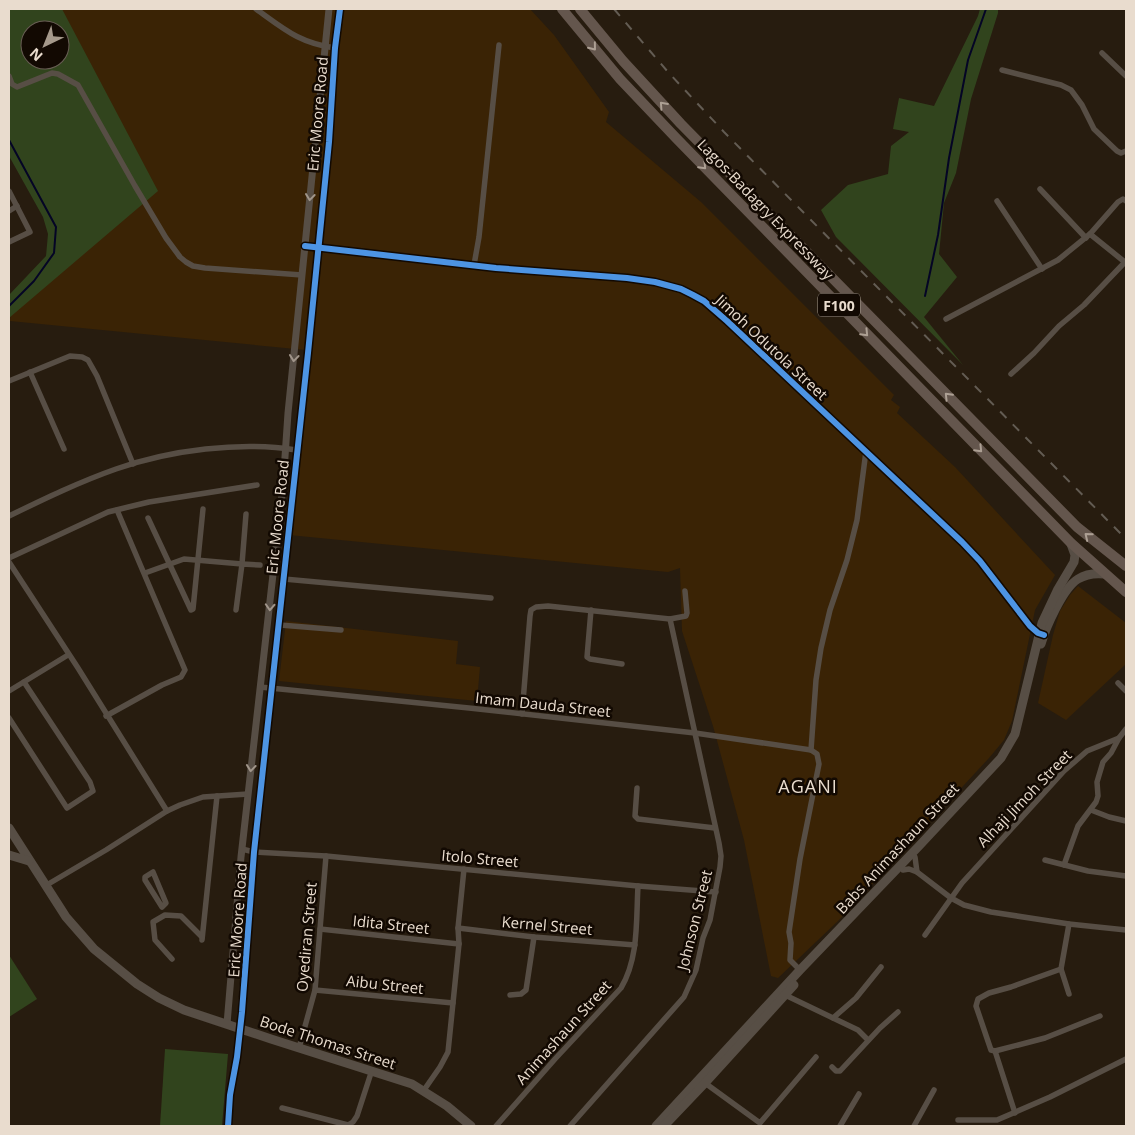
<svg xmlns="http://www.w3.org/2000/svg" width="1135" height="1135" font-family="'Open Sans',sans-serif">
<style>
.built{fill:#3a2305;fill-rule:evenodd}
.green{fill:#31441d;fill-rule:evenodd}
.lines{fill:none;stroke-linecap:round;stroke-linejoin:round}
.stream{stroke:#040425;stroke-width:2}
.minor{stroke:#574e45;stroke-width:5.5}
.tertiary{stroke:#574e45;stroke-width:7}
.secondary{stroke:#574e45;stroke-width:9}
.trunk{stroke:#64564d;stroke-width:10}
.rail{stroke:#635c53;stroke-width:2;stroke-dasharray:9 9;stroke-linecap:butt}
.cycleway-casing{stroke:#120902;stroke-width:9}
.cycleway{stroke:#4d94e3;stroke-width:6}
.oneway{stroke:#ada094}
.oneway2{stroke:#a0958a}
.labels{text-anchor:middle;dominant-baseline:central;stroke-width:5;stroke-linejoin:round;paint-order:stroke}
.shield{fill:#120902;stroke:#a89d91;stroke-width:1}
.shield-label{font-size:14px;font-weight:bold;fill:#e9dcce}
.street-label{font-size:15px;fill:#e9dcce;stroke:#120902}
.quarter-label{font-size:18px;letter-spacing:1px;fill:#e9dcce;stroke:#120902}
</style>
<rect width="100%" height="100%" fill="#271c0f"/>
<g class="built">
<path d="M 9,9 L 530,9 L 554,35 L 609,112 L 606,122 L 701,202 L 894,395 L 891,400 L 900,407 L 897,413 L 955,467 L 1055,575 L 1035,610 L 1012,721 L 1004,740 L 989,758 L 838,921 L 778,978 L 771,976 L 744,840 L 713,726 L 682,631 L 680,568 L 668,572 L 289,535 L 306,350 L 10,321 L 11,309 L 50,253 L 55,204 ZM 30,30 L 60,30 L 60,60 L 30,60 Z"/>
<polygon points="1078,586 1126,623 1126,664 1066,720 1038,703 1053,635 1060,611 1070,595"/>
<polygon points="286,621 458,641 456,664 480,667 477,701 279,681"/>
</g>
<g class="green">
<path d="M 9,9 L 62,9 L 158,191 L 9,318 L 9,295 L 46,256 L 48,234 L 43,217 L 9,156 ZM 30,30 L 60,30 L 60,60 L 30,60 Z"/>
<polygon points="980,9 998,9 998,13 971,99 956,173 944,203 939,254 957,277 924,317 963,365 836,237 821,210 848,185 888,174 891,146 909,132 893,129 899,98 934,106 978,16"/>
<polygon points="9,955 37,999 9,1017"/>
<polygon points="165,1049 228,1054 222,1126 160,1126"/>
</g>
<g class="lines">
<g class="stream">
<polyline points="9,140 56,227 54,253 34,281 9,306"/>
<polyline points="925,296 938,235 949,158 968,60 986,9"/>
</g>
<g class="minor">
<path d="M 256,9 C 284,29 299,43 335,48"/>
<polyline points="1102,53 1126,76"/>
<polyline points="1002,70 1061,85 1071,90 1082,105 1094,129 1117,151 1121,153 1126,151"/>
<polyline points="9,76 12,84 17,87 52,73 58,74 78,85 135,186 166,238 180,257 186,262 193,266 205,268 302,275"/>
<polyline points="1040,189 1086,238"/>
<polyline points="9,191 30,232 9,242"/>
<polyline points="997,201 1042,269"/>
<polyline points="9,211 17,206"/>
<polyline points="1090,234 1126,263"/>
<polyline points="305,246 496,268 627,278 655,282 681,289 693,295 704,301 727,321 962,542 980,561 1030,626 1041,634"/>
<polyline points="474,265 479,237 499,45"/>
<polyline points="946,319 1058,260 1090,234 1118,202 1123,199 1126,201"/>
<polyline points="30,372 64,449"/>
<polyline points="1011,374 1034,353 1059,326 1084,305 1125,262"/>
<polyline points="9,381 70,356 82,357 88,360 97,376 133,464"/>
<path d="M 9,516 C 44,499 79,482 116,469 C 170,450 241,441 296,450"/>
<polyline points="148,518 191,610 193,609 203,509"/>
<polyline points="9,558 108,512 149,502 257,485"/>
<polyline points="9,562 78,668 167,811"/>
<polyline points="145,573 184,559 242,564 246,514"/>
<polyline points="284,579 491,598"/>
<polyline points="236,610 242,564 260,565"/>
<polyline points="591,610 587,657 590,659 622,664"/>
<polyline points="280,625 341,630"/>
<polyline points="1118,683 1126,691"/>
<polyline points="260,687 469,708 695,733 811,750"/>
<polyline points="9,691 68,655"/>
<polyline points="522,714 530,616 531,610 536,607 548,606 670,619 686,616 687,613 685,591"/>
<polyline points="106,716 162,685 181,677 185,670 117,510"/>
<polyline points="9,718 67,808 93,791 90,782 24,682"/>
<polyline points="637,788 635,816 638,819 715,828"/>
<polyline points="1091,810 1109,817 1126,821"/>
<polyline points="242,849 254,852 326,856 638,886 716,892"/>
<polyline points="915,857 917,872"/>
<polyline points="1045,860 1088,871 1126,876"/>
<polyline points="1064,865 1078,826 1096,802 1098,796 1097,782 1103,762 1111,753 1119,738"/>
<polyline points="903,870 909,869 917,872 951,898 964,905 991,912 1069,924 1126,930"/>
<polygon points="153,872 166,903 162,907 145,880 145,877"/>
<polyline points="45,886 106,850 167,811 180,805 203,797 248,794"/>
<polyline points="1069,924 1061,969 1069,994"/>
<polyline points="458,928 534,937 635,945"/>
<polyline points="320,929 459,944"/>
<polyline points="925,935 962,883 1064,771 1087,751 1119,738 1126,729"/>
<polyline points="202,940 217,796"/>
<polyline points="172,959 155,940 153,922 165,915 181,916 202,937"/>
<polyline points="800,970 790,960 791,943 789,932 800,859 819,764 817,754 811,750 816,680 821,648 830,610 847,560 857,520 866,451"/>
<polyline points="315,990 453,1003"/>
<polyline points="783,994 858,1030 868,1040"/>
<polyline points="510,995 521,994 526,990 534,937"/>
<polyline points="833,1018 856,998 881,967"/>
<polyline points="238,1046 240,1028"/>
<polyline points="299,1048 315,990 326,856"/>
<polyline points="995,1051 991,1050 976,1006 978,999 989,993 1011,987 1061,969"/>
<polyline points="832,1067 836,1071 840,1071 880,1028 898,1012"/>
<polyline points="705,1083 760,1123 816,1057"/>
<polyline points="424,1090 440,1067 448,1052 459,944 458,928 464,869"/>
<polyline points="282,1108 348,1125 353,1122 357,1116 372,1070"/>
<polyline points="1015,1113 995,1051 1045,1038 1100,1016"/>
<polyline points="958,1120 997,1120 1050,1097 1126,1059"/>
<polyline points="228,1126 230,1095 238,1051"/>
<path d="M 496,1126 L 555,1059 L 621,988 C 639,958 636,920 638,886"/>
<polyline points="570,1126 684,997 696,970 703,938 710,920 720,867 721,856 719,843 670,619"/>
<polyline points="840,1126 859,1094"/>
<polyline points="914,1126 934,1090"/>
</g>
<g class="tertiary">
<polyline points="227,1024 241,857 283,486 288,413 329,9"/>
<polyline points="240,1028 254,852 308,353 329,142 335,48 340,9"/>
</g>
<g class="secondary">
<path d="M 1041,644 C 1046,627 1063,588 1078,579 C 1086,574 1096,573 1105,574"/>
<polyline points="9,828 66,917 94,949 137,984 159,998 184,1010 271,1039 412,1084 447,1106 471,1126"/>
<polyline points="9,855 29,861"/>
<polyline points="656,1126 800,970 919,846 1001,758 1015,734 1042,623 1058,589 1074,562 1075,555 1071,544"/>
<polyline points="664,1126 705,1083 794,985"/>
</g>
<g class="trunk">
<polyline points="562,9 620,79 677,139 1071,543 1126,592"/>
<polyline points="580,9 623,61 681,124 1077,527 1126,566"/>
</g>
<polyline class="rail" points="614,9 668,72 724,132 1126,539"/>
<g class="cycleway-casing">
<g id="cycleway">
<polyline points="305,246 496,268 627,278 655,282 681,289 693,295 704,301 727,321 962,542 980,561 1030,626 1038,633 1044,635"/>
<polyline points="228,1126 230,1095 237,1057 242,1012 254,852 308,353 329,142 335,48 340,9"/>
</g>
</g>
<use href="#cycleway" class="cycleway"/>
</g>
<defs><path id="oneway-chevron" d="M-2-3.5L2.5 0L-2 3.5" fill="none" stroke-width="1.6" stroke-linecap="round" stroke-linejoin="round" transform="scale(1.25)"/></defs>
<g class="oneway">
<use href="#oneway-chevron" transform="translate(593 47) rotate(51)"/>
<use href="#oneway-chevron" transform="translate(663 105) rotate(-132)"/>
<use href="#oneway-chevron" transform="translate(703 166) rotate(46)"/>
<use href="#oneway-chevron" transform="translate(865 333) rotate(46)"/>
<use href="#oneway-chevron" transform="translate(948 396) rotate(-134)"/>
<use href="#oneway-chevron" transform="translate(979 449) rotate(46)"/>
<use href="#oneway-chevron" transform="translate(1088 536) rotate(-141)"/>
</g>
<g class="oneway2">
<use href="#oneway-chevron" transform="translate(310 197) rotate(97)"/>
<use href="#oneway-chevron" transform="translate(294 358) rotate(96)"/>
<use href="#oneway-chevron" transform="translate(270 607) rotate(93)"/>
<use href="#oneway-chevron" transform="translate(251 768) rotate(96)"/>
</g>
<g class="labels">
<rect class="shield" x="818" y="293.5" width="42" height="23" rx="4"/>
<g class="shield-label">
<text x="839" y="305">F100</text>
</g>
<g class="street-label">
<text transform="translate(317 114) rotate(-85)">Eric Moore Road</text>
<text transform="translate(766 209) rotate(46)">Lagos-Badagry Expressway</text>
<text transform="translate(772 347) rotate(43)">Jimoh Odutola Street</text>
<text transform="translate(277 517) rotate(-84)">Eric Moore Road</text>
<text transform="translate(543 704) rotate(6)">Imam Dauda Street</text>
<text transform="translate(1024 798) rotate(-46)">Alhaji Jimoh Street</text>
<text transform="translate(897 848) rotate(-47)">Babs Animashaun Street</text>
<text transform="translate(480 858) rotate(5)">Itolo Street</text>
<text transform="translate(237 920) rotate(-86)">Eric Moore Road</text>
<text transform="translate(694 920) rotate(-76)">Johnson Street</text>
<text transform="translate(391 924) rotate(6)">Idita Street</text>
<text transform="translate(547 925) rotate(5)">Kernel Street</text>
<text transform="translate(306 937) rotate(-85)">Oyediran Street</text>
<text transform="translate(385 984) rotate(6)">Aibu Street</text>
<text transform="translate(563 1032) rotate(-48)">Animashaun Street</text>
<text transform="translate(328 1042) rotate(18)">Bode Thomas Street</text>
</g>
<g class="quarter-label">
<text x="808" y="786">AGANI</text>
</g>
</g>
<rect width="1135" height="1135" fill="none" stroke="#e9dcce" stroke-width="20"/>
<g transform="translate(45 45) rotate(223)"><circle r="24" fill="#120902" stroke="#685d54"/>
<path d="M0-4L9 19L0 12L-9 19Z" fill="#a5998b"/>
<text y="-8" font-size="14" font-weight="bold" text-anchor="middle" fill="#e9dcce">N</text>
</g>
</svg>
